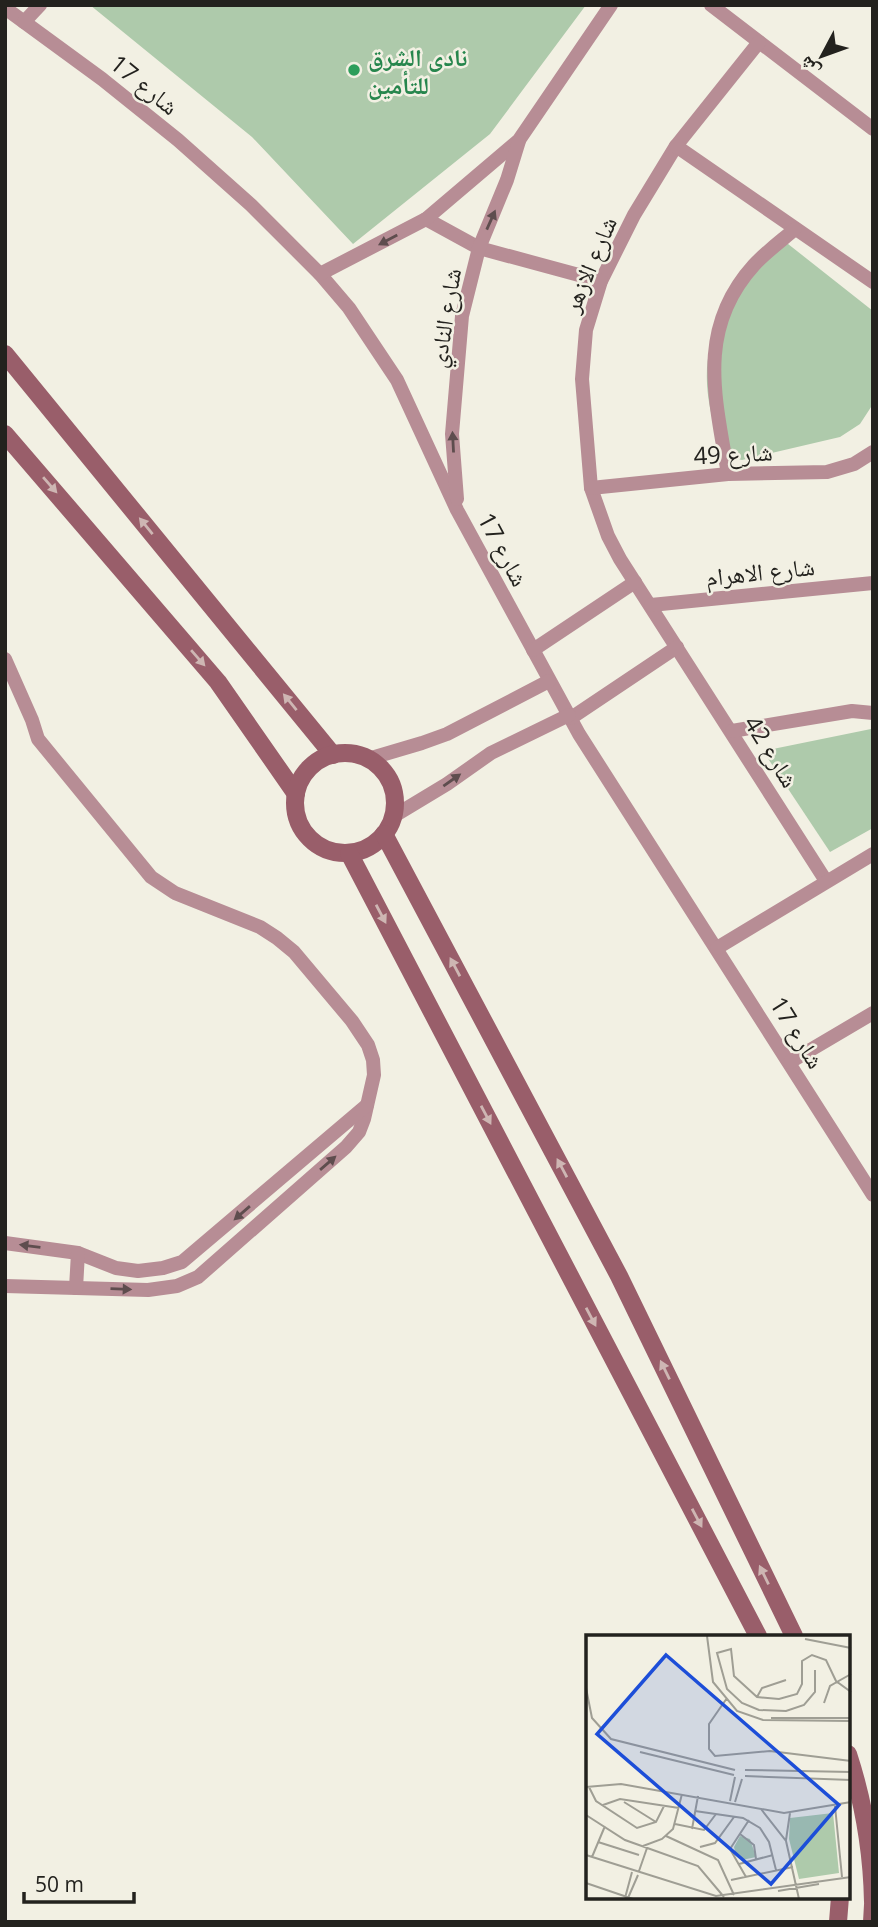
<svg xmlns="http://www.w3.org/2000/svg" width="878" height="1927" font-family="'Open Sans','Noto Naskh Arabic',sans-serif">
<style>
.grass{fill:#aecaab}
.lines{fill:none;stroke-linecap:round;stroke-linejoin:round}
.minor{stroke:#b78d95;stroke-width:14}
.secondary{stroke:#995e6a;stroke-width:18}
.oneway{fill:#5e4d4e}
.oneway2{fill:#ceb6b3}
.leisure-dot{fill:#2e9e5b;stroke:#f2f0e3;stroke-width:2.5}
.labels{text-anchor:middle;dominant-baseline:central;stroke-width:5;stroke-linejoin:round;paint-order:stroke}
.leisure-label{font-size:24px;font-weight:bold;fill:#27864d;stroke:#f2f0e3;text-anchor:start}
.street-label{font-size:24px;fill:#23221e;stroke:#f2f0e3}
.inset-road{fill:none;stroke:#9f9e94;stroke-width:2}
.view{fill:#1d4ed8;fill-opacity:0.15;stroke:#1d4ed8;stroke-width:3.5}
.inset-edge{fill:none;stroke:#23221e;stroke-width:3.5}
</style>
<rect width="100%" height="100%" fill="#f2f0e3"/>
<g class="grass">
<polygon points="90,5 586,5 490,134 353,244 252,137"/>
<path d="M 783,240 L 873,311 L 873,404 L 860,424 L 840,437 L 742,460 C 718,455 718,443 713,421 C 691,334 731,301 783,240 Z"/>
<polygon points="871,729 873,828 830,852 763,751"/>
</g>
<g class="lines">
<g class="minor">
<polyline points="711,5 873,129"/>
<polyline points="5,8 102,79 178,140 251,205 320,274 349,308 397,380 457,510 579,734 873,1195"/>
<polyline points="24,22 40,5"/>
<polyline points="759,42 676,146 634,215 601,281 586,330 582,379 591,488 608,536 620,559 826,881"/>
<polyline points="676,146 873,282"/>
<polyline points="426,219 479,248 601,281"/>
<polyline points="320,274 426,219 519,140 611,5"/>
<path d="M 728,474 C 715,397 696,329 754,265 C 766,252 781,241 795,229"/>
<polyline points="591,488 728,474 827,472 854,464 873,452"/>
<polyline points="457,499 452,434 462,316 479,248 507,180 519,141"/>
<polyline points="651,605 873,583"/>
<polyline points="533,650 635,582"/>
<polyline points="5,659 32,720 38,739 151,877 175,893 260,927 277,938 294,952 352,1021 368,1045 373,1060 374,1075 364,1119 359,1132 346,1147 198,1277 177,1286 148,1290 5,1286"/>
<polyline points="571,718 677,647"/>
<polyline points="732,731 852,711 873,713"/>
<polyline points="368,759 422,743 447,734 549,681"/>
<polyline points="394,816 447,784 491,753 569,715"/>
<polyline points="717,948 873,854"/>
<polyline points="790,1062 873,1013"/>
<polyline points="5,1243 78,1253 116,1268 138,1271 163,1268 182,1262 367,1105"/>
<polyline points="76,1288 78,1253"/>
</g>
<g class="secondary">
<polyline points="5,354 333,755"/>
<polyline points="5,434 218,682 296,794"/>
<circle cx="345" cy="803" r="50"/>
<polyline points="384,834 619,1276 794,1636"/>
<polyline points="349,853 758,1636"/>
<path d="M 848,1754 C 864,1803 872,1851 873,1902"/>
<polyline points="838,1922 840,1897"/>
<polyline points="872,1922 873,1905"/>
</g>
</g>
<defs><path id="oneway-solid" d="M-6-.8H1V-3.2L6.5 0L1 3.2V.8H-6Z" transform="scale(1.75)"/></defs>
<g class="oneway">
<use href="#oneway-solid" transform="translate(491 220) rotate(-66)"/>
<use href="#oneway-solid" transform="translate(388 240) rotate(152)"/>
<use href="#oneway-solid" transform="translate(453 442) rotate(-93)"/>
<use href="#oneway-solid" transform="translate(452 780) rotate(-35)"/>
<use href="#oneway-solid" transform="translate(328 1163) rotate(-41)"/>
<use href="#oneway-solid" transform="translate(242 1213) rotate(139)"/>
<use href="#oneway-solid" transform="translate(30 1246) rotate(-173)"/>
<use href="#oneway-solid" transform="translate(121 1289) rotate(2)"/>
</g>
<g class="oneway2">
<use href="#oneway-solid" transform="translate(50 485) rotate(49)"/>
<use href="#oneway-solid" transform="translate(146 526) rotate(-129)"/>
<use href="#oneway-solid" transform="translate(198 658) rotate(49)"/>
<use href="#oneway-solid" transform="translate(290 702) rotate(-129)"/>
<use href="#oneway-solid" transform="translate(381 914) rotate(62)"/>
<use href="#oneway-solid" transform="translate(455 967) rotate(-118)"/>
<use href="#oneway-solid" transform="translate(486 1115) rotate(62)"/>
<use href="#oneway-solid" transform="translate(562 1168) rotate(-118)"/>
<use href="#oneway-solid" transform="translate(591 1317) rotate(62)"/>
<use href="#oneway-solid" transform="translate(665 1370) rotate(-116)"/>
<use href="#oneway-solid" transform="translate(697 1518) rotate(62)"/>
<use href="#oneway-solid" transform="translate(764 1575) rotate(-116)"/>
</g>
<circle class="leisure-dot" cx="354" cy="70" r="7"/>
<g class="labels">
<g class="leisure-label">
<text x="368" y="56">نادى الشرق<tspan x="368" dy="28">للتأمين</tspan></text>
</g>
<g class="street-label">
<text transform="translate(145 84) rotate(39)">شارع 17</text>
<text transform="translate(589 264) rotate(-67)">شارع الازهر</text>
<text transform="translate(444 318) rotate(-81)">شارع النادي</text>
<text transform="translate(733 453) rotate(-3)">شارع 49</text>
<text transform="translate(504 549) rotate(62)">شارع 17</text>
<text transform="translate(760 571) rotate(-6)">شارع الاهرام</text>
<text transform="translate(772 751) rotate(58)">شارع 42</text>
<text transform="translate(798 1032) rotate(58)">شارع 17</text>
</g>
</g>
<g transform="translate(586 1635)">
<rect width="264" height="264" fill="#f2f0e3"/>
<path d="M 247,178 L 253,238 L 213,244 L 203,204 L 204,183 ZM 154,201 L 164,204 L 170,222 L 156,225 L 150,220 L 148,212 Z" fill="#aecaab"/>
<path class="inset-road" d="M 121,1 L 127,47 L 151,76 L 177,85 L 265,86M 219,4 L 265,13M 229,35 L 229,57 L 218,70 L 200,76 L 173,75 L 156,68 L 141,54 L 131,18 L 145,14 L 148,41 L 171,62 L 193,64 L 211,59 L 216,49 L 216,26 L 226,20 L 240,25 L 250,46 L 265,57M 0,53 L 6,83 L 25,104 L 149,135M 171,62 L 176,53 L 200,45M 141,63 L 123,89 L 123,114 L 129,121 L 184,116 L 265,126M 238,68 L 244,51 L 265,39M 185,83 L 265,83M 54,117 L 148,140M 159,135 L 265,137M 159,141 L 265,145M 0,152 L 35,149 L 198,178 L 265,167M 3,152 L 10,166 L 51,193 L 70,187 L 78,171M 144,166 L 149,142M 38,167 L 70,187M 149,167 L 156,144M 17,170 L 34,164 L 93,173M 249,171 L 256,242M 175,174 L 200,206 L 213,264M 109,176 L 157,183 L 174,193 L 183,207 L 190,235M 0,180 L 39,205 L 112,231 L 138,262M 89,189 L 118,195 L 130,179M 106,194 L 112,161M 154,199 L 168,210 L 170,224M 80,201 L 132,225 L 148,260M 200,205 L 204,178M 12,207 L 53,220M 57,211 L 76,204 L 87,194 L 96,159M 114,212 L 129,208 L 148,182M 0,220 L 130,261 L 265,242M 6,222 L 19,191M 153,229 L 187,220M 53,236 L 61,213M 160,242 L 144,214 L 163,185M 145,245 L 207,232M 0,248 L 47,264M 192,256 L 233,249M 39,263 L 46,237M 42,263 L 52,240"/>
<path class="view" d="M 80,20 L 253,170 L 185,249 L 11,99 Z"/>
<rect width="264" height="264" class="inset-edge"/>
</g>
<rect width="878" height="1927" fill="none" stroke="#23221e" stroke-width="14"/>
<g transform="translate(822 56) rotate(229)" stroke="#f2f0e3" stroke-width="5" paint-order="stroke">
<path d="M0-5L12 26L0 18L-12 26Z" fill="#23221e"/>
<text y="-10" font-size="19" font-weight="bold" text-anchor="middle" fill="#23221e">ش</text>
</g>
<path d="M24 1892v10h110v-10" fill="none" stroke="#23221e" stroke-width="3.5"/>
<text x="35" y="1892" font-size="21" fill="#23221e" stroke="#f2f0e3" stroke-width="5" paint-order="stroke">50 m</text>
</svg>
